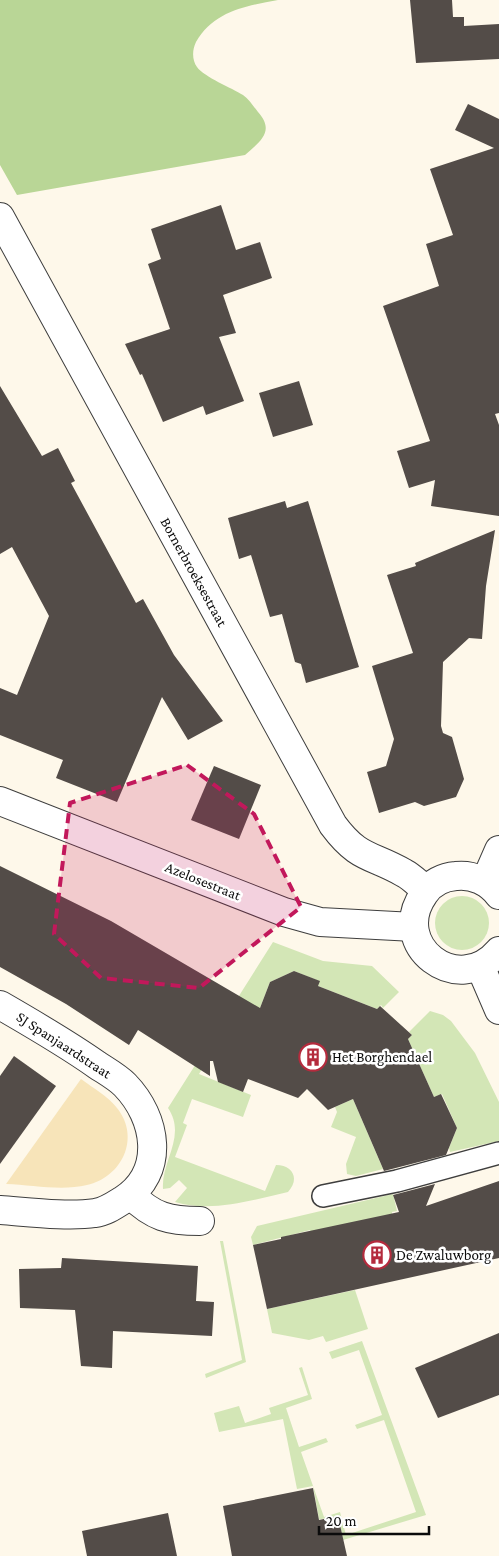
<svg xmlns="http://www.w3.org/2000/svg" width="499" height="1556" font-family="'Crimson Pro',serif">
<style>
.green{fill:#d3e6b6}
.forest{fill:#b9d696}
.sand{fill:#f7e4b9}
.building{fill:#534c48}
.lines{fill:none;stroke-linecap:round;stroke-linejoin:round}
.service-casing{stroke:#3e3e3e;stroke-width:24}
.minor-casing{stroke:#3e3e3e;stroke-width:30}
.tertiary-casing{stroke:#3e3e3e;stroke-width:30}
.service{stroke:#fff;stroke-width:21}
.minor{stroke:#fff;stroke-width:28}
.tertiary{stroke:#fff;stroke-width:28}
.marked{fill:#c2185b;fill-opacity:0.2;stroke:#c2185b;stroke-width:4;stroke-dasharray:10 6;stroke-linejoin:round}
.labels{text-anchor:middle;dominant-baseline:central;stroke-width:5;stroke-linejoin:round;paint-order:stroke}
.street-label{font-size:15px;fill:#0b0b0b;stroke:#fff}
.poi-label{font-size:15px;fill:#0b0b0b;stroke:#fff;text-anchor:start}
</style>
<rect width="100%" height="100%" fill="#fef8ea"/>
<g class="green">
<circle cx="462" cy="923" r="27"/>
<path d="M 273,942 L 323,961 L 372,966 L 399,992 L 383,1008 L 381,1005 L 377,1009 L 318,986 L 319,981 L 294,971 L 270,982 L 248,1039 L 225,1030 L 199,1074 L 251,1095 L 243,1117 L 192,1099 L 183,1123 L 187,1125 L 175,1157 L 265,1191 L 276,1165 C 293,1165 300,1179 288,1192 C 252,1200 212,1213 175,1202 L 187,1188 L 179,1180 L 170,1188 L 163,1189 C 161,1161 187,1136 168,1108 Z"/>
<polygon points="430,1011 443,1015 451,1021 475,1053 499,1102 499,1141 450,1152 449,1148 457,1128 442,1094 434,1097 408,1039 412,1035 409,1032"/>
<polygon points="353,1099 383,1169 356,1176 347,1174 346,1164 356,1137 331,1127 337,1112 335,1107"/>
<polygon points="393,1194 397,1211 392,1212 392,1214 311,1232 310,1230 253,1245 251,1237 257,1226"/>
<polygon points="220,1241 223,1241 246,1362 206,1378 205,1374 242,1360"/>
<polygon points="355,1290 368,1329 326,1342 323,1336 309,1340 272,1333 267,1309"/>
<polygon points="362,1341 426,1515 343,1540 338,1516 305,1522 319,1519 313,1486 297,1489 283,1419 219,1432 214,1413 239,1406 245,1423 271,1414 269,1408 308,1395 299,1368 302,1367 312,1399 286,1408 299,1447 326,1438 328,1442 301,1452 324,1517 340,1512 346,1535 416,1512 384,1420 357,1429 355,1425 382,1415 359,1350 332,1359 329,1352"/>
</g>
<path class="forest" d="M 0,0 L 278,0 C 246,6 214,11 196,42 C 192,50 192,60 197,67 C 204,77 232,88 243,95 C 249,99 253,106 258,112 C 275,131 261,141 245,155 L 17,195 L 0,165 Z"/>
<path class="sand" d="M 81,1079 C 93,1088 108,1096 117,1108 C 141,1138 122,1177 87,1185 C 62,1191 32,1185 6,1184 Z"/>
<g class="building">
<polygon points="410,0 452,0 453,17 464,17 464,26 499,24 499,59 416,63"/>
<polygon points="468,104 499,119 499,413 495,414 499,425 499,516 431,506 435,480 409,488 397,451 430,441 383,306 439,286 426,244 453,235 430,169 494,148 455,130"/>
<polygon points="221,205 236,250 260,242 272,278 223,295 236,333 219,337 244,401 206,415 203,406 163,422 142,374 140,375 125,344 170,329 148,264 161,259 151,229"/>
<polygon points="299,381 313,425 273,437 259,393"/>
<polygon points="0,386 42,456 58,448 75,481 71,483 136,603 143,599 174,655 223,721 188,740 162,697 117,802 56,778 63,760 0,735 0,688 17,695 49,616 12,547 0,554"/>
<polygon points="285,501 287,508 308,501 359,667 306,683 301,664 295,662 282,614 270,617 251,555 239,559 228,518"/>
<polygon points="495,530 486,586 482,639 469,638 443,662 441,726 443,733 452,737 464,779 456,797 424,806 415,802 379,813 367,772 386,766 394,739 372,666 413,653 387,575 416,566 415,563"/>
<polygon points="214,766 261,785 239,839 191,820"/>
<polygon points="0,866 111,921 260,1008 270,982 294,971 320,981 318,986 377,1009 380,1006 412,1035 408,1039 434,1097 441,1094 457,1128 446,1155 384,1171 353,1099 328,1110 307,1089 298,1098 248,1079 243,1092 218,1082 213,1061 210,1061 210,1076 138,1030 129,1045 66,1004 0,967"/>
<polygon points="14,1056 56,1086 0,1164 0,1076"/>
<polygon points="499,1181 499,1258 267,1309 253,1245 281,1239 281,1237 399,1212 393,1195 435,1184 426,1206"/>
<polygon points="62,1258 198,1266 196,1301 214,1302 212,1336 113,1331 112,1368 81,1366 75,1310 20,1308 19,1269 61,1268"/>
<polygon points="499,1333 499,1395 438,1418 415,1368"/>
<polygon points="313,1488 319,1520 338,1516 347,1556 232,1556 223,1506"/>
<polygon points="168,1513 177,1556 87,1556 82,1531"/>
</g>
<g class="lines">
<g class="service-casing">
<polyline id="service" points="323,1196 397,1181 499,1153"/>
</g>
<g class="minor-casing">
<g id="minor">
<path d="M 0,217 L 333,825 C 359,860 371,854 404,873 C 412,877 419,885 426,890"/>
<path d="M 0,1005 C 33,1024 66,1043 97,1065 C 106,1071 117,1077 125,1085 C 157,1118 166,1172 123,1200 C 115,1205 105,1212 95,1213 C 68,1217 28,1212 0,1210"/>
<path d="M 131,1195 C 153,1217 169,1221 200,1221"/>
</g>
</g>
<g class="tertiary-casing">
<g id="tertiary">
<polyline points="0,801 284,912 320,922 414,927"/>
<polyline points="485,882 499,850"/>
<path d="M 499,895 C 489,882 473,874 456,876 C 443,877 431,883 424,894 C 388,945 458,999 499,951"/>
<polyline points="480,966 499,1010"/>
</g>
</g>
<use href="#service" class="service"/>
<use href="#minor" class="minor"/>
<use href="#tertiary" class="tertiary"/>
</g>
<path class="marked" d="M 187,765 L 254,814 L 301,907 L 199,988 L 101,978 L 54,934 L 70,803 Z"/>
<defs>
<g id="building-ring" transform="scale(1.4375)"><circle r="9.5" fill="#fff" stroke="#b42b3d" stroke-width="1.5"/><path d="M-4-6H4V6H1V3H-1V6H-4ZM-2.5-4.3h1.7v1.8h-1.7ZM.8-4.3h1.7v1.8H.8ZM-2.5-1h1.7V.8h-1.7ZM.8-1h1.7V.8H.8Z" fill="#b42b3d"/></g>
</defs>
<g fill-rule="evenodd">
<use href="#building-ring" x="313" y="1057"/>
<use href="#building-ring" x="377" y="1255"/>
</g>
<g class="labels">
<g class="street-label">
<text transform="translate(194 572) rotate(61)">Bornerbroeksestraat</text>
<text transform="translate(203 881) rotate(22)">Azelosestraat</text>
<text transform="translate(64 1045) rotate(33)">SJ Spanjaardstraat</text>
</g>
<g class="poi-label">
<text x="332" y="1057">Het Borghendael</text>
<text x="396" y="1255">De Zwaluwborg</text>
</g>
</g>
<path d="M319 1526v8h110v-8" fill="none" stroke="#0b0b0b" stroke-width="2.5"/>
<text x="326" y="1526" font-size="15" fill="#0b0b0b" stroke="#ffffff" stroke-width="4" paint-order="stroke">20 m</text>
</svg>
